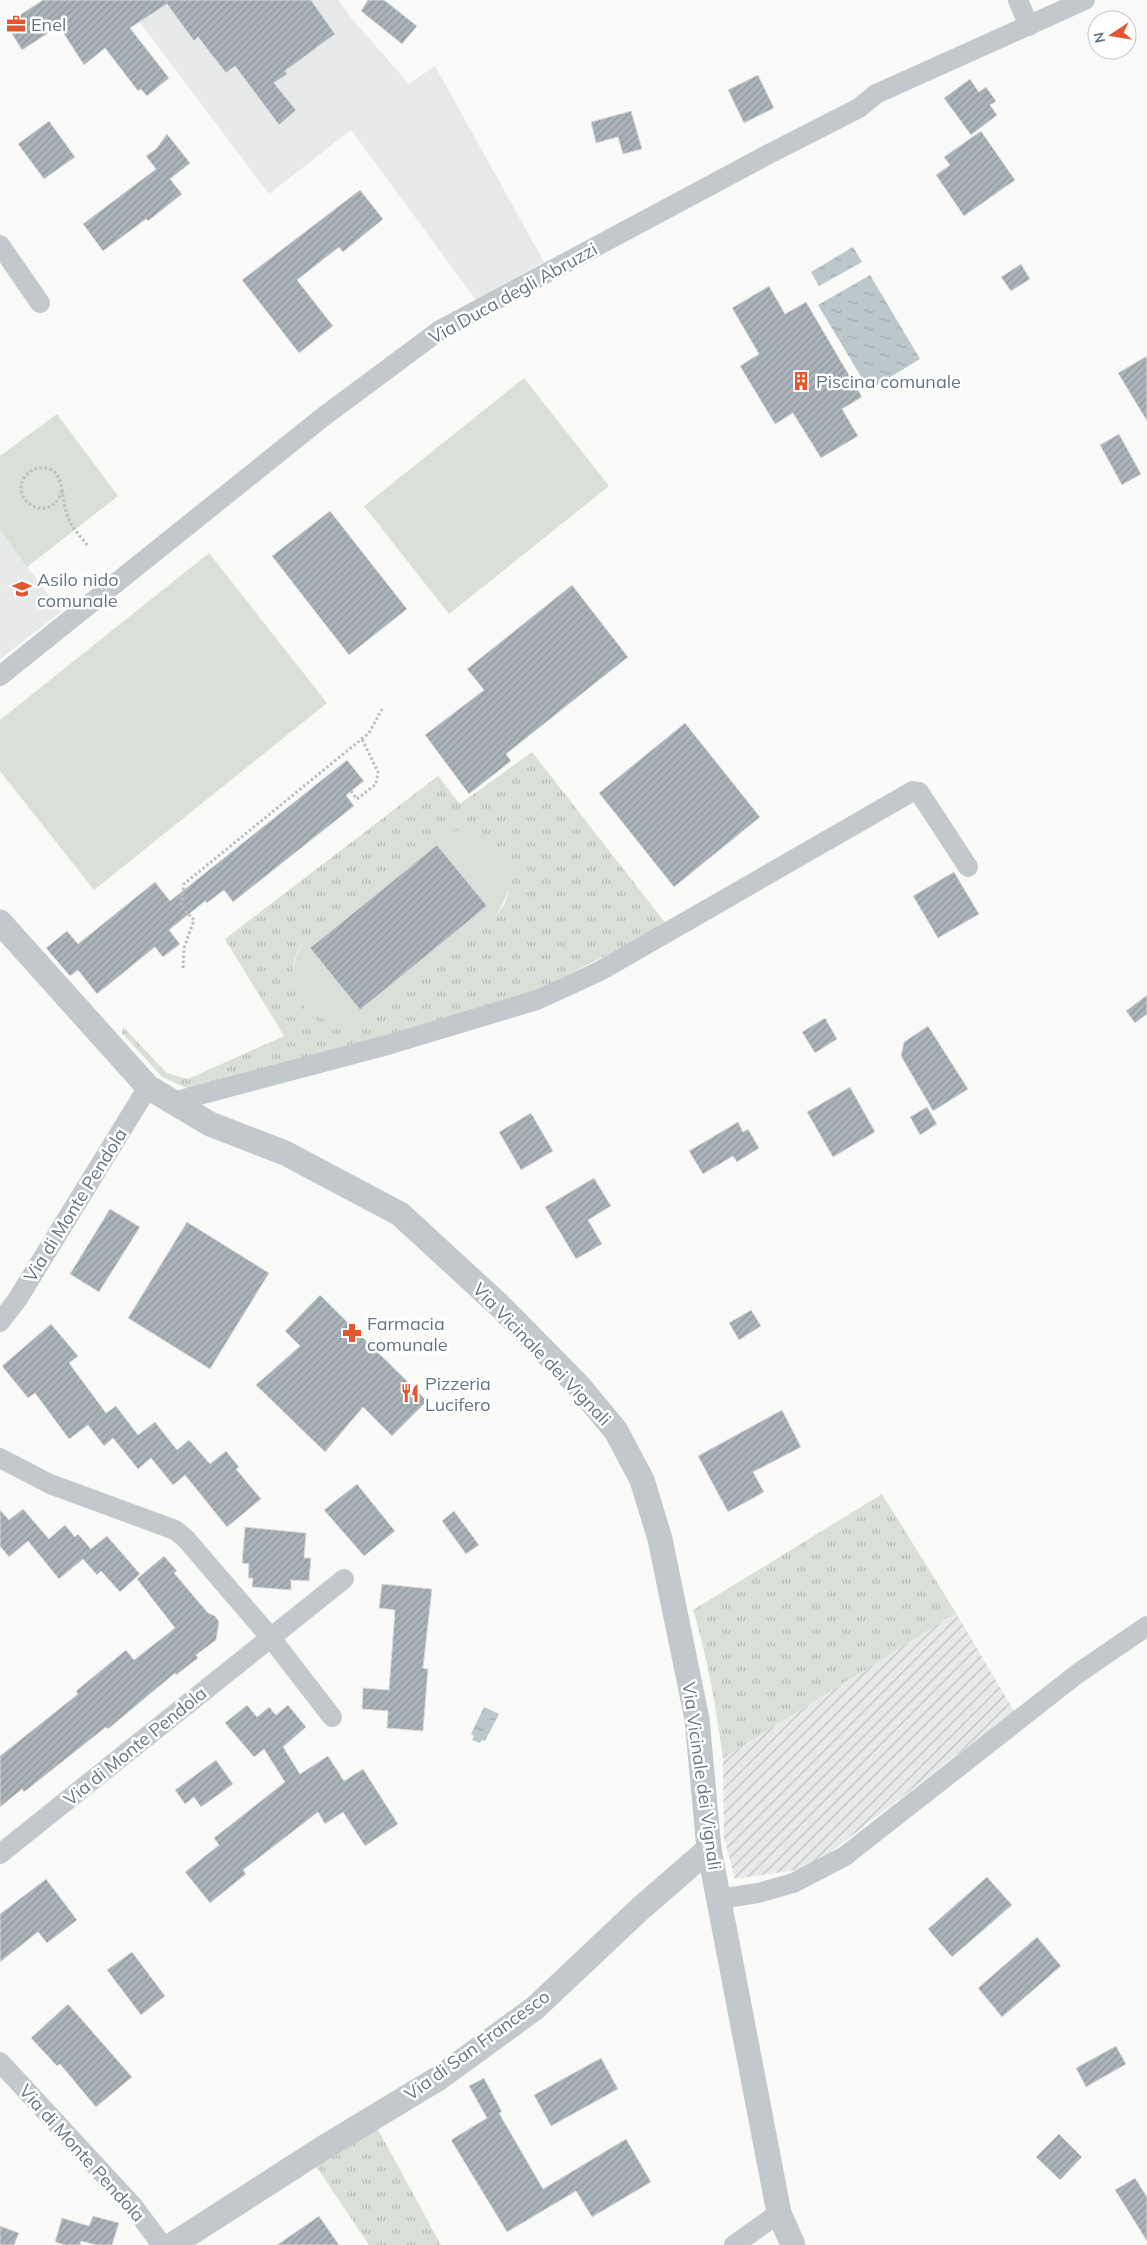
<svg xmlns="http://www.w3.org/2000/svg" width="1147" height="2245" font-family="Mulish,sans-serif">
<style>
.built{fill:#e8e9e9}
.industrial{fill:url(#industrial-furrows)}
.grass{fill:url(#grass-tufts);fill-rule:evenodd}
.green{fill:#dadfd7}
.water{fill:url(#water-ripples)}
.building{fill:url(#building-hatch);stroke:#dcdcda}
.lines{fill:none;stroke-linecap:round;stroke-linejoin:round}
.path{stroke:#bbbfc2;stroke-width:3;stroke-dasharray:2.5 2.5;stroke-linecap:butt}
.minor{stroke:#c3c8cc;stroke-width:20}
.tertiary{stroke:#c3c8cc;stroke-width:25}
.labels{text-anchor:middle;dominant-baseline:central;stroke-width:5;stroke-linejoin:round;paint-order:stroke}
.poi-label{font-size:18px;fill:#657683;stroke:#fff;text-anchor:start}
.street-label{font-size:18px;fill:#657683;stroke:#fff}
</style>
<defs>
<pattern id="industrial-furrows" width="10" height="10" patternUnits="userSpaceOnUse" patternTransform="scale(1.25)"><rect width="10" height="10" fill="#e8e9e9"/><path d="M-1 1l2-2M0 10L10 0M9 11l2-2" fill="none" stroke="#c0c1c2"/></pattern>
<pattern id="grass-tufts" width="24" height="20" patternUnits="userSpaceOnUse" patternTransform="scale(1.25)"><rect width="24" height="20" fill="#dadfd7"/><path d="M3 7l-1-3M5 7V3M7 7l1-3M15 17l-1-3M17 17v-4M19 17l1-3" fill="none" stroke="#b4b9b4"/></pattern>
<pattern id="water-ripples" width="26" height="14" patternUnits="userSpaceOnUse" patternTransform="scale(1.25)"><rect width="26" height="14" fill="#bbc7cb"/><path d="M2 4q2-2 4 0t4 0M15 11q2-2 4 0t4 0" fill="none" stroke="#9ca6aa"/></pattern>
<pattern id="building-hatch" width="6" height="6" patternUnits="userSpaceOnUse" patternTransform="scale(1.25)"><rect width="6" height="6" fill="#aab3b9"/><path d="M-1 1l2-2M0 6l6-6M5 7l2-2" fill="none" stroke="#8e969c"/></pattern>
</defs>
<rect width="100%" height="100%" fill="#fafaf8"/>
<g class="built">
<polygon points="123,0 338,0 353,20 409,84 435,66 544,262 476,300 351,130 269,194"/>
<polygon points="0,530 61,612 0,659"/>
</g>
<polygon class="industrial" points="956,1613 1014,1711 828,1854 797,1870 735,1879 724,1838 723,1758"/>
<g class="grass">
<path d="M 532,752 L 667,925 L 523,997 L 193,1091 L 162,1077 L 122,1033 L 123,1027 L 167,1073 L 188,1079 L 284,1036 L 225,939 L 438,776 L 460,804 ZM 509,891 L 504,905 L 494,917 L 295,989 C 291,966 293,955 308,936 Z"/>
<path d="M 882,1494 L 956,1613 L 723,1758 C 716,1708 708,1658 693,1610 Z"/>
<polygon points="376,2126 441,2245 369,2245 314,2163"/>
</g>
<g class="green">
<polygon points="524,378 609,486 449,614 364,506"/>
<polygon points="57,414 118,496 27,567 0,530 0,456"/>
<polygon points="209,553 327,703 94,890 0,771 0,720"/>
<path d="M 471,829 C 509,851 523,879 494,917 L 367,1018 C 309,1039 270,984 308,936 L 437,835 L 451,831 Z"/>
</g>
<g class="water">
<polygon points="853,247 862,262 819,286 811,272"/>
<polygon points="870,275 920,359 869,390 818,305"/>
<polygon points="484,1707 499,1714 485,1741 482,1740 480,1743 472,1740 474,1736 471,1734"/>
</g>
<g class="building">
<polygon points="43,0 311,0 335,34 285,71 287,74 274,83 296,110 279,125 235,66 226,73 198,37 194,41 167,4 130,28 169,78 147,96 141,89 138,91 105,48 84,65 59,26 22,50 6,24"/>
<polygon points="368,0 384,0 417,26 402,44 361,11"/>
<polygon points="758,75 774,108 744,123 728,90"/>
<polygon points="970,79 979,92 986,87 996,101 990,105 997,115 971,135 944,98"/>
<polygon points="631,111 642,149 623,154 618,137 596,143 591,122"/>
<polygon points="49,121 75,157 44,179 18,144"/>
<polygon points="981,131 1015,180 964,216 936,175 950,165 944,157"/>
<polygon points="167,134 190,163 170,179 182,194 148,221 146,219 103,251 83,224 156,169 146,156 156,149"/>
<polygon points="360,190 383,219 343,252 339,247 297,280 333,326 299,353 242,280"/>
<polygon points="1021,264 1030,279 1011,291 1001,277"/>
<polygon points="769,286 785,314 806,302 862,397 842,409 858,436 821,458 793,413 775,424 740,366 759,354 732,308"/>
<polygon points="1147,356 1147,421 1118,373"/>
<polygon points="1119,434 1141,474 1122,485 1100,445"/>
<polygon points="330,511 407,609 349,655 272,556"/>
<polygon points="572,585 628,657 506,754 511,761 469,794 425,735 484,690 467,669"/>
<polygon points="685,723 760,817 674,887 599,793"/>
<polygon points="347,760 364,781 346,795 354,806 233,902 224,890 207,903 205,901 169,930 180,944 163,957 155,947 97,994 78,970 70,976 46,948 67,931 78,944 155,882 170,901"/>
<polygon points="437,845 487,906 360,1010 310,948"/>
<polygon points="954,872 979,914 938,938 913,896"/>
<polygon points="1147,995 1147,1014 1135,1023 1126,1011"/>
<polygon points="825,1018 837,1039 815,1053 802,1032"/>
<polygon points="928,1026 968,1089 933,1111 901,1056 904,1042"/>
<polygon points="850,1087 875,1132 833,1157 807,1112"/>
<polygon points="927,1107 937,1124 920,1135 910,1117"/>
<polygon points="531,1113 553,1151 521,1170 499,1132"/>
<polygon points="738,1122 743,1132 748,1129 759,1148 737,1162 733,1156 703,1174 689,1151"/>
<polygon points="594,1178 611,1206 588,1220 602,1244 576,1259 545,1207"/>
<polygon points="110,1209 140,1227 99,1292 70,1274"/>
<polygon points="187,1222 269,1273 210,1369 128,1318"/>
<polygon points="320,1295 427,1401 392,1436 363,1407 325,1452 256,1385 300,1346 285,1331"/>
<polygon points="751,1310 761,1326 739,1340 729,1323"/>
<polygon points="51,1324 78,1356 69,1363 106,1413 116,1406 138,1435 155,1422 177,1450 189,1440 210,1464 226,1451 239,1467 236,1469 261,1499 227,1527 185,1475 173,1485 151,1458 138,1469 113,1438 104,1446 88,1425 69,1439 35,1393 28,1398 2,1366"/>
<polygon points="782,1410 801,1447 753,1472 764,1492 728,1512 698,1456"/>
<polygon points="357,1484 395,1531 364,1556 324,1510"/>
<polygon points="23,1509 49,1539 65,1525 75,1537 78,1534 91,1549 107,1536 140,1574 120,1592 101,1571 97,1575 83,1559 59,1579 28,1541 9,1557 0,1546 0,1510 9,1520"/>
<polygon points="454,1511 479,1545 466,1554 442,1521"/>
<polygon points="245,1527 306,1533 304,1558 311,1558 309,1581 291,1580 291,1590 252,1587 253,1578 248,1578 249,1564 242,1563"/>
<polygon points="164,1556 177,1571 174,1573 208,1613 215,1616 219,1622 216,1640 196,1655 198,1658 176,1675 175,1673 108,1729 106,1727 24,1792 22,1789 0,1807 0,1756 78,1694 76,1691 126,1650 134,1660 175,1628 137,1579"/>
<polygon points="382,1584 432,1589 423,1668 428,1669 423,1731 387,1728 388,1711 362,1709 363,1688 389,1690 395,1610 379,1608"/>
<polygon points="247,1705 257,1717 269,1707 276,1715 288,1705 306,1727 283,1747 300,1774 328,1756 344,1781 363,1769 398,1824 365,1846 343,1812 325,1824 318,1812 243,1870 246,1874 210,1903 185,1872 219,1845 214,1838 285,1782 264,1749 254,1757 225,1723"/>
<polygon points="216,1760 233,1784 201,1807 194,1797 185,1804 175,1790"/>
<polygon points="987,1877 1012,1905 952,1957 928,1929"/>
<polygon points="46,1879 77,1920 47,1943 38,1932 0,1962 0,1914"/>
<polygon points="1037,1937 1061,1966 1002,2017 978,1988"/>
<polygon points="132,1952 165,1996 141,2015 107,1970"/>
<polygon points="68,2004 132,2077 96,2107 60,2064 57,2066 31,2038"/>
<polygon points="1116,2046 1126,2064 1086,2087 1076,2068"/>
<polygon points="601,2058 618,2089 551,2126 534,2095"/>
<polygon points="484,2078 502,2112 499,2113 543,2189 626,2139 651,2182 592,2217 576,2191 507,2232 451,2140 487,2118 469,2086"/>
<polygon points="1059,2134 1082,2157 1060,2180 1036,2157"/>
<polygon points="1135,2178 1147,2197 1147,2241 1115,2190"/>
<polygon points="93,2216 119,2223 112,2245 97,2245 81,2241 80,2245 65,2245 55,2242 62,2218 89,2226"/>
<polygon points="319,2216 339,2245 277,2245"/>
<polygon points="0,2226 19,2233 14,2245 0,2245"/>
</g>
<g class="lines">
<g class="path">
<path d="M 62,491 C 49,529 4,496 28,473 C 31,470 36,468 42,468 C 67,467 60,501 68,517 C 72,528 81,537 88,546"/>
<polyline points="351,791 357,799 376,784 378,772 362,739"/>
<polyline points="183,968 184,948 194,920 181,906 184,884 369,733 382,709"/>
</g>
<g class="minor">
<polyline points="1018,0 1029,26"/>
<polyline points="0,245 40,303"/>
<polyline points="0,676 323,417 440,330 765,156 859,108 876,94 1085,0"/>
<polyline points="173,1102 391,1044 537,1000 600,971 913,791 919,792 968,867"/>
<polyline points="0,1322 17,1300 148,1087"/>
<polyline points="0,1458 50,1484 175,1530 186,1539 271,1638 332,1717"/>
<polyline points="0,1854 344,1579"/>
<polyline points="719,1899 758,1893 793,1883 845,1856 1077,1674 1147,1626"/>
<polyline points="0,2062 133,2206 162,2245"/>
<polyline points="734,2245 779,2213"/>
</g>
<g class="tertiary">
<polyline points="0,922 148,1087 210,1124 285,1153 400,1214 500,1306 578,1385 616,1431 642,1480 660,1539 697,1719 709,1849 779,2213 793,2245"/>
<polyline points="172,2245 323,2148 439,2078 535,2008 640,1909 709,1849"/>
</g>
</g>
<defs>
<g id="office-bare" transform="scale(1.5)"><path d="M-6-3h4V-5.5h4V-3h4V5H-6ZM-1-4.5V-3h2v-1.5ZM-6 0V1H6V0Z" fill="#e4572e" stroke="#fff" stroke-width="2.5" paint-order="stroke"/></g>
<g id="building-bare" transform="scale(1.5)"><path d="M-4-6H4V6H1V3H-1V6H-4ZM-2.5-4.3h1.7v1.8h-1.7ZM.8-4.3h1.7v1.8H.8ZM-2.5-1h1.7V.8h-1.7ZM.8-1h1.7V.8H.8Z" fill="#e4572e" stroke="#fff" stroke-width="2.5" paint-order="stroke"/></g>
<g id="school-bare" transform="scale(1.5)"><path d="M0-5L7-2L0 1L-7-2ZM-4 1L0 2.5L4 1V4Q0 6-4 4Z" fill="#e4572e" stroke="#fff" stroke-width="2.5" paint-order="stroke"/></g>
<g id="pharmacy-bare" transform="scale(1.5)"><path d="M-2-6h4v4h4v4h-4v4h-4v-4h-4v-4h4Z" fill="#e4572e" stroke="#fff" stroke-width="2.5" paint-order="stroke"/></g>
<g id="restaurant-bare" transform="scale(1.5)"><path d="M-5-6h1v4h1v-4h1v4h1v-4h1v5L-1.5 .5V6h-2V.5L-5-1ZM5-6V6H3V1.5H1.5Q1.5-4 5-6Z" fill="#e4572e" stroke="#fff" stroke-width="2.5" paint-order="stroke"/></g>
</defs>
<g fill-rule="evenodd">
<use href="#office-bare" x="16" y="24"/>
<use href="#building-bare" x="801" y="381"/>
<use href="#school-bare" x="22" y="589"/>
<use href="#pharmacy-bare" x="352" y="1333"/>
<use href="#restaurant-bare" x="410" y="1393"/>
</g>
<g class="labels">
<g class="poi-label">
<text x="31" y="24">Enel</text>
<text x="816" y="381">Piscina comunale</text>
<text x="37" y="579">Asilo nido<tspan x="37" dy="21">comunale</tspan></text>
<text x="367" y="1323">Farmacia<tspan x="367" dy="21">comunale</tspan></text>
<text x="425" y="1383">Pizzeria<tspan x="425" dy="21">Lucifero</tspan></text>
</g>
<g class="street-label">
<text transform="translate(513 293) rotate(-29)">Via Duca degli Abruzzi</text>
<text transform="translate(75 1205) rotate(-58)">Via di Monte Pendola</text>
<text transform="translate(542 1354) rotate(46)">Via Vicinale dei Vignali</text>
<text transform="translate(135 1746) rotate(-39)">Via di Monte Pendola</text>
<text transform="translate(702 1776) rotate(82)">Via Vicinale dei Vignali</text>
<text transform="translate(477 2045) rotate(-36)">Via di San Francesco</text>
<text transform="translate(82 2153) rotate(48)">Via di Monte Pendola</text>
</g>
</g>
<g transform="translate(1112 35) rotate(258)"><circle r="24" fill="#ffffff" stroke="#c1c8cd"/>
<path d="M0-4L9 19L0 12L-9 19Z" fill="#e4572e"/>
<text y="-8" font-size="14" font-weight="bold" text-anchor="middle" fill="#657683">N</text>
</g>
</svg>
